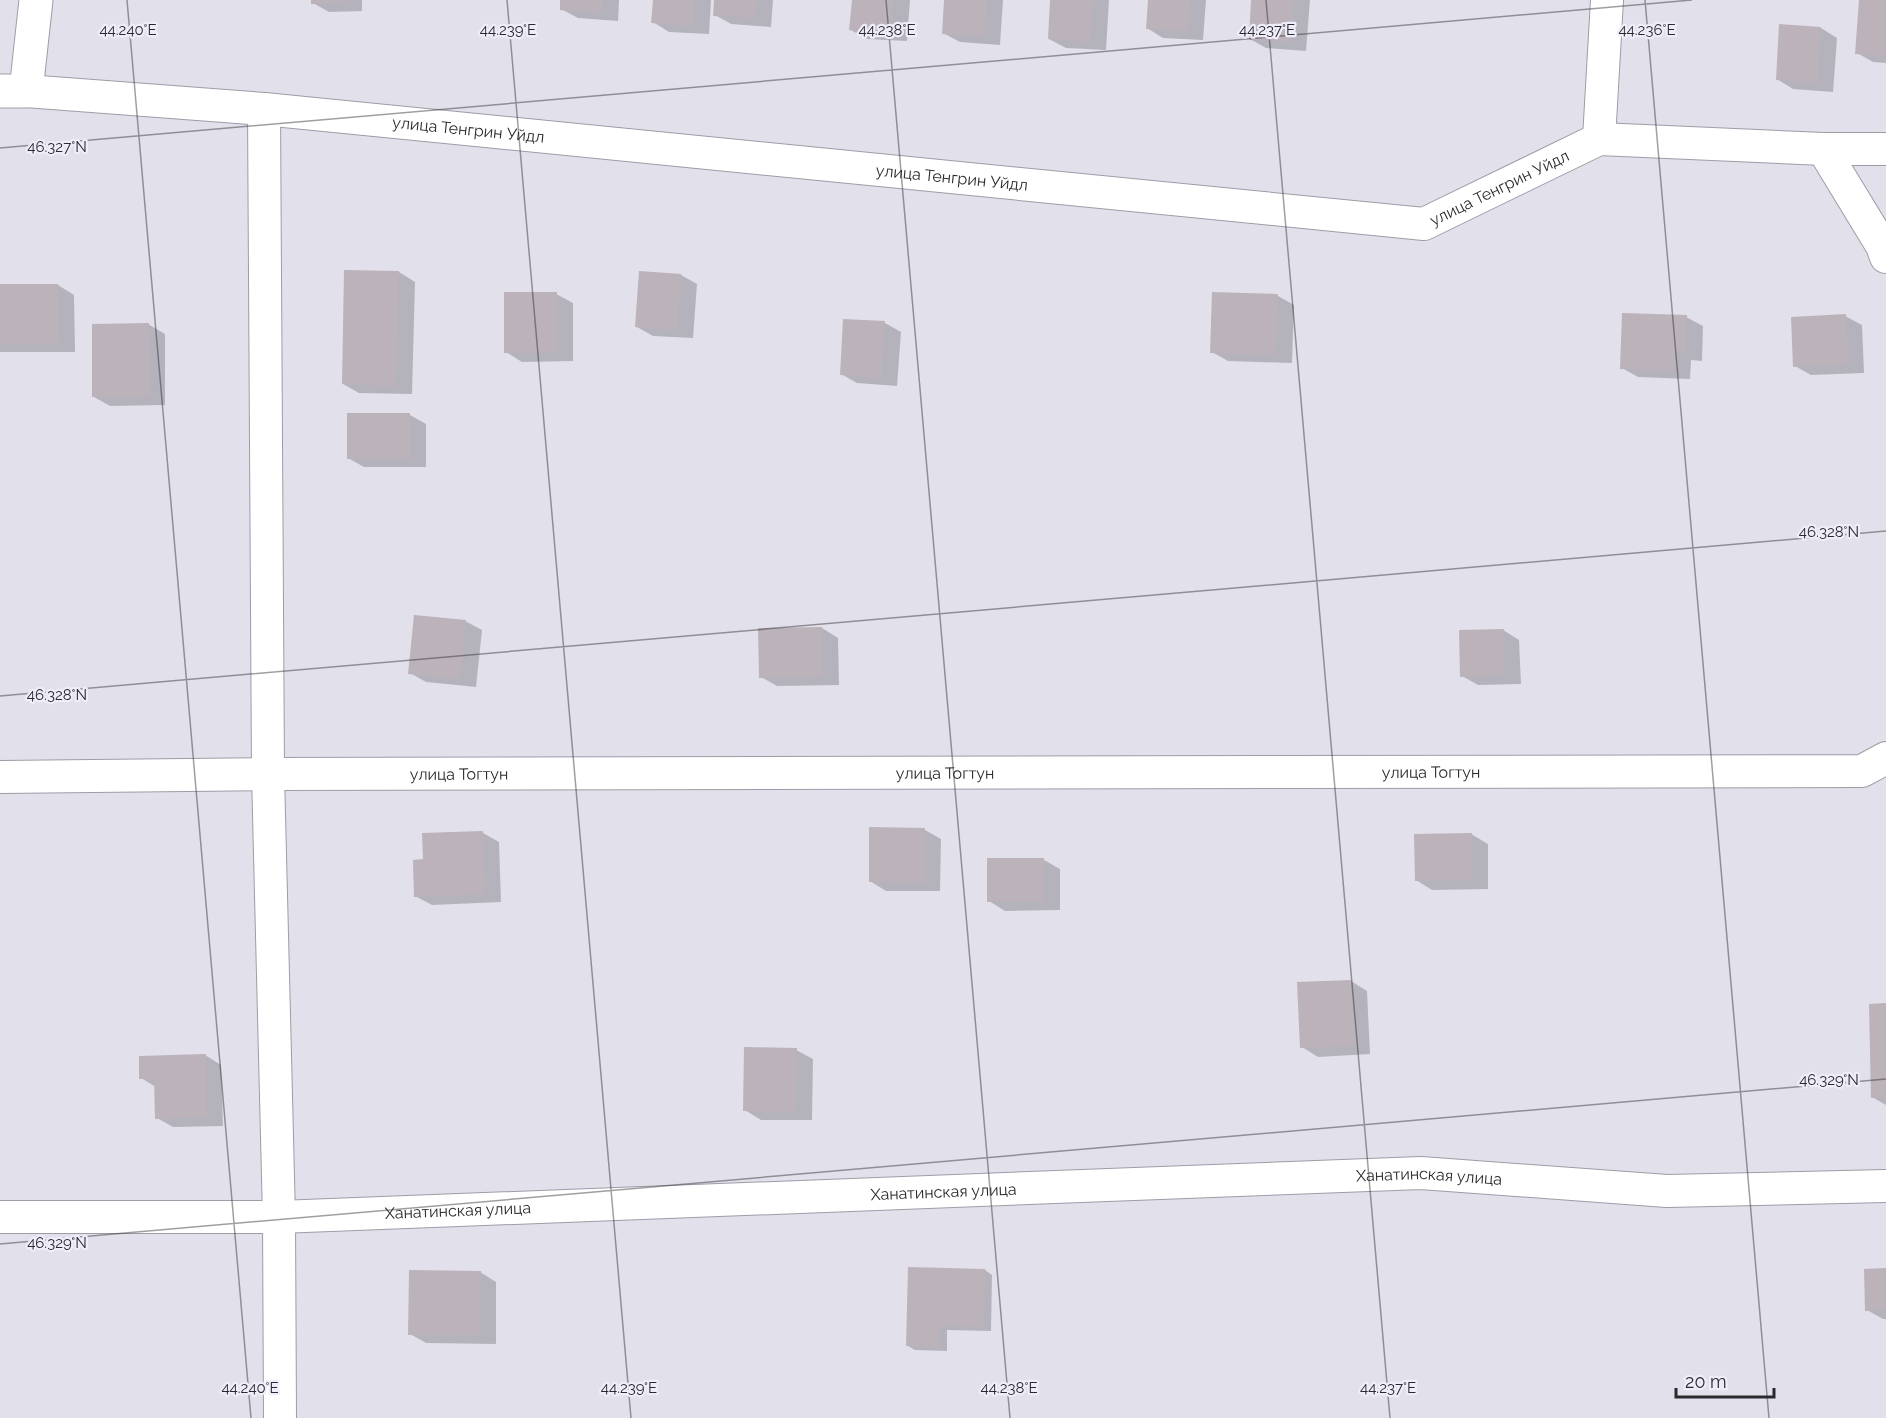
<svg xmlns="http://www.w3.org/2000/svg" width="1886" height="1418" font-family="Raleway,sans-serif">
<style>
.shadow{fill:#0003}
.building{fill:#bbb2ba}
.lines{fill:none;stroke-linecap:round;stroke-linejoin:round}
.street-casing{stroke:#9e9ca6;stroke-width:34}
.secondary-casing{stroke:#9e9ca6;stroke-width:35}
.street{stroke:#fff;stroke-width:32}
.secondary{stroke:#fff;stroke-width:33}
.ticks{fill:none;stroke:#2a2a2e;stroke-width:1.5;stroke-opacity:0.45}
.labels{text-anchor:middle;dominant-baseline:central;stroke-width:4.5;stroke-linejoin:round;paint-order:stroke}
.street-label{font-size:16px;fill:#2a2a2e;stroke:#efedf9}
.ticks-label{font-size:15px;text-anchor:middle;fill:#2a2a2e;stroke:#efedf9;stroke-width:4.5;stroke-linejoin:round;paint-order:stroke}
</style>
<rect width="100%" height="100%" fill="#e2e0eb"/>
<g class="shadow">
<polygon points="312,0 362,0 362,11 329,12 313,3"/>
<polygon points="562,0 619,0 618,21 578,18 561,9"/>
<polygon points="654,0 711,0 709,34 669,32 653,22"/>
<polygon points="716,0 773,0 771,27 731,24 715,15"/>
<polygon points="853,0 910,0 907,41 867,39 851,30"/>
<polygon points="946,0 1003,0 1000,45 960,42 943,33"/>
<polygon points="1052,0 1109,0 1106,50 1066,48 1049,39"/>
<polygon points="1149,0 1206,0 1203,40 1163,38 1147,28"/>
<polygon points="1253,0 1310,0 1306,51 1266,48 1250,39"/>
<polygon points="1860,0 1886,1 1886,63 1873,62 1857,53"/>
<polygon points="1821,28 1837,38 1833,92 1793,89 1777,79"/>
<polygon points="399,272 415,282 412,394 359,393 343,384"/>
<polygon points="681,275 697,284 693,338 653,336 637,327"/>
<polygon points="0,285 58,285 74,295 75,352 0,352"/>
<polygon points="556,294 573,303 573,361 522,362 506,352"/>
<polygon points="1278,296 1294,305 1292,363 1228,361 1212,352"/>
<polygon points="1845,316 1862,325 1864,373 1811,375 1795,366"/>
<polygon points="1686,317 1703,326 1702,361 1691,360 1690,379 1638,377 1622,368"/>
<polygon points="885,323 901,332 897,386 857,383 841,374"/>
<polygon points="148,324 165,334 165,405 110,406 94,397"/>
<polygon points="410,415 426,424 426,467 364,467 348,458"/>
<polygon points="465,621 482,630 476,687 426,682 410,673"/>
<polygon points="822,628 838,638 839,685 777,686 761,677"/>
<polygon points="1503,630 1519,640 1521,684 1478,685 1462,676"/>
<polygon points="925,830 941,839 940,891 886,891 870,881"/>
<polygon points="483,833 499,842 501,902 432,905 415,896 424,861"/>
<polygon points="1471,834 1488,844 1488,889 1432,890 1416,880"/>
<polygon points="1044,860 1060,869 1060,910 1005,911 989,901"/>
<polygon points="1351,981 1367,991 1370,1054 1318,1057 1302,1047"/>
<polygon points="1886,1005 1886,1105 1872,1097"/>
<polygon points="796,1050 813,1059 812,1120 761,1120 745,1110"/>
<polygon points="205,1055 221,1065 223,1126 173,1127 157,1118 156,1087 141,1078"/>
<polygon points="985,1270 992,1275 991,1331 947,1330 947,1351 915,1350 908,1346"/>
<polygon points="1886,1270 1886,1319 1883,1319 1867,1310"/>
<polygon points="480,1272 496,1282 496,1344 426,1343 410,1334"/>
</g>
<g class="building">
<polygon points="311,0 347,0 347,3 311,4"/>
<polygon points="560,0 603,0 602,13 560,10"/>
<polygon points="653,0 695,0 693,26 651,23"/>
<polygon points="714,0 757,0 755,18 713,16"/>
<polygon points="852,0 894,0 891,33 849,30"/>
<polygon points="944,0 986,0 984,36 942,34"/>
<polygon points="1050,0 1093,0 1090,42 1048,39"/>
<polygon points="1148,0 1190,0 1188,31 1146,29"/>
<polygon points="1251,0 1293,0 1291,42 1249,40"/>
<polygon points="1859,0 1886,0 1886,56 1855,54"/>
<polygon points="1779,24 1821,27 1817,83 1776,80"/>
<polygon points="344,270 399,271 396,386 342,384"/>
<polygon points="639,271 681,274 677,330 635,327"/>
<polygon points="0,284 58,284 59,343 0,344"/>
<rect x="504" y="292" width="53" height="61"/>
<polygon points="1212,292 1278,294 1276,355 1210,353"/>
<polygon points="1622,313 1687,315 1686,352 1675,352 1675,371 1620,369"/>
<polygon points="1846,314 1848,364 1793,367 1791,317"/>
<polygon points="843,319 885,321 881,378 840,375"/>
<polygon points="149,323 150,397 92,397 92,324"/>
<rect x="347" y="413" width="63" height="46"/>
<polygon points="414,615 466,620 460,679 408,674"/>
<polygon points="822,627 823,676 759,678 758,628"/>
<polygon points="1504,629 1505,675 1460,677 1459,630"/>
<polygon points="869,827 925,828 925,883 869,882"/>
<polygon points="483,831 485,894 414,897 413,860 423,859 422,833"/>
<polygon points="1472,833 1472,880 1415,881 1414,834"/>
<rect x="987" y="858" width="57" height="44"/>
<polygon points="1351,980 1355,1046 1300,1048 1297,982"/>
<polygon points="1886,1003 1886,1098 1871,1098 1869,1004"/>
<polygon points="744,1047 797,1048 796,1112 743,1111"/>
<polygon points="206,1054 207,1117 155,1119 154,1079 139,1079 139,1056"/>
<polygon points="908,1267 985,1269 983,1327 940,1326 939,1347 906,1346"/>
<polygon points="1886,1268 1886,1310 1865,1311 1864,1269"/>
<polygon points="409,1270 481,1271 480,1335 408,1335"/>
</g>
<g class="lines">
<g class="street-casing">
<g id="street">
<path id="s1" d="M 26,91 L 264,109 L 1424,224 L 1599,139 L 1823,149 L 1886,149"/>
<polyline points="264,109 268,774 279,1217 280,1418"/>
<polyline points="1599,139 1607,0"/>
<polyline points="1823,149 1882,246 1886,257"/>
<path id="s2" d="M 0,777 L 268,774 L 1862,771 L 1886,758"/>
<path id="s3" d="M 0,1217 L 279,1217 L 1421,1173 L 1667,1191 L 1886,1186"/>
</g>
</g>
<g class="secondary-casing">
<polyline id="secondary" points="0,91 26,91 36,0"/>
</g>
<use href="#street" class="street"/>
<use href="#secondary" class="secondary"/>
</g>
<path class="ticks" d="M 127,0 L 251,1418M 507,0 L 631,1418M 886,0 L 1010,1418M 1266,0 L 1390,1418M 1645,0 L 1769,1418M 0,148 L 1692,0M 0,696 L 1886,531M 0,1244 L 1886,1079"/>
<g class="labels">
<g class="street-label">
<text stroke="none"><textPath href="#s1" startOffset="444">улица Тенгрин Уйдл</textPath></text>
<text stroke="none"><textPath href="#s1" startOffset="930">улица Тенгрин Уйдл</textPath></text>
<text stroke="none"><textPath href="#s1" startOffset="1488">улица Тенгрин Уйдл</textPath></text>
<text stroke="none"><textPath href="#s2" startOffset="1431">улица Тогтун</textPath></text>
<text stroke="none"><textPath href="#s2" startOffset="945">улица Тогтун</textPath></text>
<text stroke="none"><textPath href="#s2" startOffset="459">улица Тогтун</textPath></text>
<text stroke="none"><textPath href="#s3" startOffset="1430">Ханатинская улица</textPath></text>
<text stroke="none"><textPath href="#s3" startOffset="944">Ханатинская улица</textPath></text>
<text stroke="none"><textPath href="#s3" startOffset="458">Ханатинская улица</textPath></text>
</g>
</g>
<g class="ticks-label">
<text x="128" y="35">44.240°E</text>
<text x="508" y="35">44.239°E</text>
<text x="887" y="35">44.238°E</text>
<text x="1267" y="35">44.237°E</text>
<text x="1647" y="35">44.236°E</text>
<text x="57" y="152">46.327°N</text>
<text x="1829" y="537">46.328°N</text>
<text x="57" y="700">46.328°N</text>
<text x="1829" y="1085">46.329°N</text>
<text x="57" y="1248">46.329°N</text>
<text x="250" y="1393">44.240°E</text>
<text x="629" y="1393">44.239°E</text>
<text x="1009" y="1393">44.238°E</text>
<text x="1388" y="1393">44.237°E</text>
</g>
<path d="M1676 1388v9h98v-9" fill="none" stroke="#2a2a2e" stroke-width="3"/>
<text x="1685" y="1388" font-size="18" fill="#2a2a2e" stroke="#efedf9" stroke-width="4.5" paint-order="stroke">20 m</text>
</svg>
